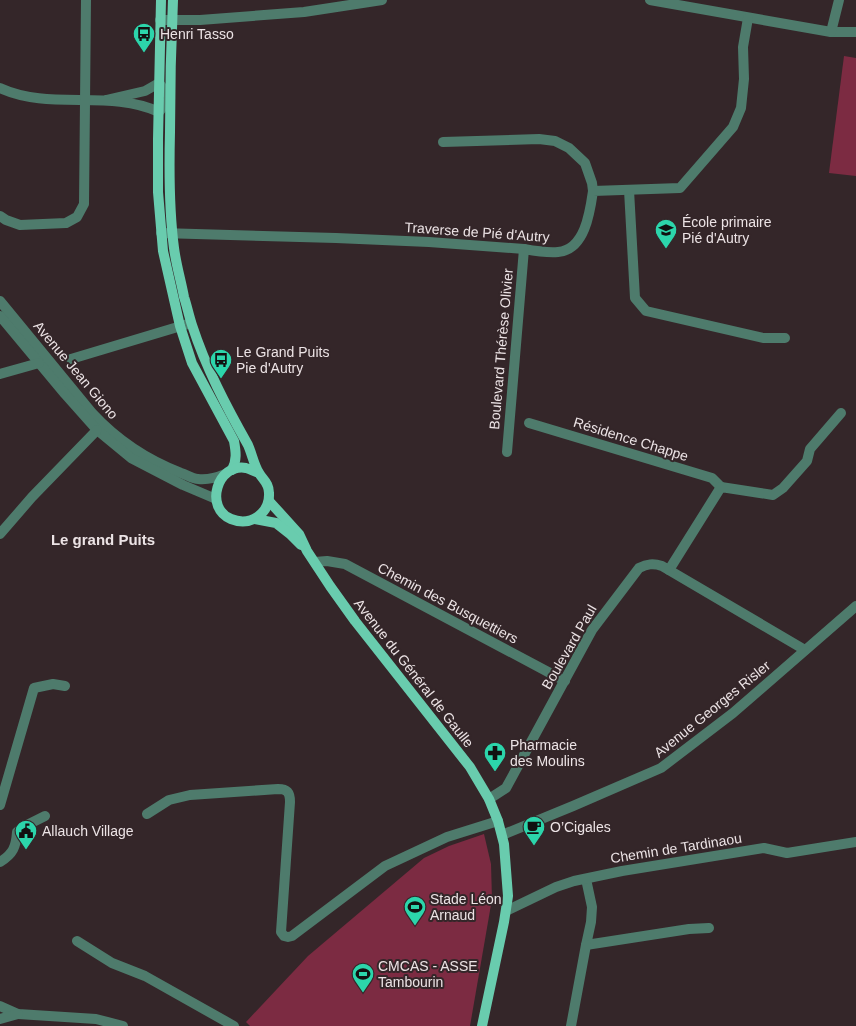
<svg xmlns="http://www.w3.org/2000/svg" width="856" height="1026" font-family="Arial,sans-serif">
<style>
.green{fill:#7c2b42}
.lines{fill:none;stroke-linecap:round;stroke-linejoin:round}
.minor{stroke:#4e7b6c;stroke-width:10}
.major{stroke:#69ccae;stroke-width:10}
.labels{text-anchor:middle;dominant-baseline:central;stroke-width:4;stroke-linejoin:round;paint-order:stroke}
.poi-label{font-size:14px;fill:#ece3e5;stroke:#342629;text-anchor:start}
.street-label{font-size:14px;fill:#ece3e5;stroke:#342629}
.neighbourhood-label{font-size:15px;font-weight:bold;fill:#ece3e5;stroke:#342629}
</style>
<rect width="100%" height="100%" fill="#342629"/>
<g class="green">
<polygon points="844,56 856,58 856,176 829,173"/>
<polygon points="484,834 491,864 492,899 470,1026 250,1026 246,1022 308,956 424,858 449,846"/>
</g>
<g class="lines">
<g class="minor">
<polyline points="650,0 831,32 856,32"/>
<polyline points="160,20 200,20 304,12 382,0"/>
<polyline points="831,32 839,0"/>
<path d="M 0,88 C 50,111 109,89 159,112 L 170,98 L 159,83 L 145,91 L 106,100"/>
<polyline points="443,142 539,139 555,141 569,148 585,163 592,183 593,191"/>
<polyline points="629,190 635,298 646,311 763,338 785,338"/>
<polyline points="0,216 6,220 20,225 66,223 77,217 84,204 86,0"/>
<path d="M 161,233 L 336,238 L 429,242 L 524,249 C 535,251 547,253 558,252 C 585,250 590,212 593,191 L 680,188 L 733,127 L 741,108 L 744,79 L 743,47 L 748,18"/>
<path d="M 0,301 L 92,413 C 117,440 147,460 181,473 C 187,475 193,479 198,479 C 209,480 216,478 225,474"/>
<polyline points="0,316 65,394 97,430 131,458 183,485 216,499"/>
<polyline points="71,359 191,323"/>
<polyline points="0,374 39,363"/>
<polyline points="529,423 712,478 721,487"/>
<polyline points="507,452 524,249"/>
<polyline points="0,534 32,497 97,430"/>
<polyline points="315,562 327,561 345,564 565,681"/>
<polyline points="669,570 721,487 773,495 783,488 807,461 810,449 841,413"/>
<path d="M 489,799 L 506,788 L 592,630 L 639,568 C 647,564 653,563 662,566 L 805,650"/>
<polyline points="0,805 34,688 53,684 65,686"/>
<path d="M 147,814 L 169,800 L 190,795 L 278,789 C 287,789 290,792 290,802 L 281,932 L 284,936 L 288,937 L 292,936 L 385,866 L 447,837 L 498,821"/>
<polyline points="502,835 573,806 661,768 733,713 856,606"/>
<path d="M 0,862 C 13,854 16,847 17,832 L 25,826 L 45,816"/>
<polyline points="586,879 592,907 591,922 586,945 689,929 709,928"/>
<polyline points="506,911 556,887 574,881 622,871 764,848 787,853 856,842"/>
<polyline points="77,941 112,963 145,976 234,1026"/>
<polyline points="0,1006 18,1014 96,1019 123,1026"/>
<polyline points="0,1019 18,1014"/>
<polyline points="571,1026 586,945"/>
</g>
<g class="major">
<path d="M 161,0 L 158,139 L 158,192 L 163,251 L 180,326 L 192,363 L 234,441 C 236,452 237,460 232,470"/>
<path d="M 173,0 C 171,44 170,88 170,132 C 169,171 169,210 174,248 C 176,264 181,281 184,297 C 187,306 189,316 192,325 C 206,368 226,406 248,445 C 252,454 254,465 259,473 C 263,480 269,483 269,493 C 270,513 251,527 231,519 C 204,508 217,463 246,468 C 250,469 255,472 259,473"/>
<polyline points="269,501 299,534 307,551 330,586 355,621 470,767 489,799 498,821 504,844 508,896 504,922 482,1026"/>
<polyline points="255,519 276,523 290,534 301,545"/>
</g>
</g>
<defs>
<g id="bus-pin" transform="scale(1.15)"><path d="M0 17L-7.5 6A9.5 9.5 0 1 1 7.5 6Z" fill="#2cd5ab" stroke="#342629"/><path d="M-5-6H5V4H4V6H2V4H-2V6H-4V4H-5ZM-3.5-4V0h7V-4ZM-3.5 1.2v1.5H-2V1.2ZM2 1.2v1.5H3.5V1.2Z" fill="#111"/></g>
<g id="school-pin" transform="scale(1.15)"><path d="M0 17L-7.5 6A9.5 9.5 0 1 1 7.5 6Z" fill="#2cd5ab" stroke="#342629"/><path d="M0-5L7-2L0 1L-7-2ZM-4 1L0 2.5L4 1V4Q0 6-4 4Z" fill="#111"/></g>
<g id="pharmacy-pin" transform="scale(1.15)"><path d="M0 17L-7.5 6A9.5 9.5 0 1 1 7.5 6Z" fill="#2cd5ab" stroke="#342629"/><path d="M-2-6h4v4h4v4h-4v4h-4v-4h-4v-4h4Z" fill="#111"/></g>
<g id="cafe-pin" transform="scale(1.15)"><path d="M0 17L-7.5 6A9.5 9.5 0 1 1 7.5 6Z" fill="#2cd5ab" stroke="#342629"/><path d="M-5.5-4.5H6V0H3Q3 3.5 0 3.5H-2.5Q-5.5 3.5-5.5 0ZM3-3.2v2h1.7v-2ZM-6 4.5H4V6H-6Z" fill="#111"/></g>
<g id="civic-pin" transform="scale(1.15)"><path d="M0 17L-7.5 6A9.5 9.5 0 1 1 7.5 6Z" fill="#2cd5ab" stroke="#342629"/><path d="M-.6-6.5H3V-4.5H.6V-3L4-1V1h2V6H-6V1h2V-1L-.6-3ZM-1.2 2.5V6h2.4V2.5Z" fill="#111"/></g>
<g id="stadium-pin" transform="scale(1.15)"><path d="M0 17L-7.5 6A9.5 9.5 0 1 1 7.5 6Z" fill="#2cd5ab" stroke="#342629"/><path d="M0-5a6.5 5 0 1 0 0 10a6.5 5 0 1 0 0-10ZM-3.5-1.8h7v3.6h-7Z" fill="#111"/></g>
</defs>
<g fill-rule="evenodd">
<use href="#bus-pin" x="144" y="34"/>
<use href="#school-pin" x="666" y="230"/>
<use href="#bus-pin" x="221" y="360"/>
<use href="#pharmacy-pin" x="495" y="753"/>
<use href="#cafe-pin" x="534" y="827"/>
<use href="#civic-pin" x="26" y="831"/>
<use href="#stadium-pin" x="415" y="907"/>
<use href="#stadium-pin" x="363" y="974"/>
</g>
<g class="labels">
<g class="poi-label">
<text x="160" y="34">Henri Tasso</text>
<text x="682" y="222">École primaire<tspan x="682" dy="16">Pié d'Autry</tspan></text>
<text x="236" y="352">Le Grand Puits<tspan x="236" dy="16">Pie d'Autry</tspan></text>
<text x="510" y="745">Pharmacie<tspan x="510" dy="16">des Moulins</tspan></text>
<text x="550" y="827">O’Cigales</text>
<text x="42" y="831">Allauch Village</text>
<text x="430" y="899">Stade Léon<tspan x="430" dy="16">Arnaud</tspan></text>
<text x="378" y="966">CMCAS - ASSE<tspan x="378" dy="16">Tambourin</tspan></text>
</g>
<g class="street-label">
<text transform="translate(477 232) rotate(4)">Traverse de Pié d'Autry</text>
<text transform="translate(501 349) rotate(-85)">Boulevard Thérèse Olivier</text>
<text transform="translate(76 370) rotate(50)">Avenue Jean Giono</text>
<text transform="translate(631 439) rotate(17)">Résidence Chappe</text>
<text transform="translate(448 603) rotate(28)">Chemin des Busquettiers</text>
<text transform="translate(569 647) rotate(-60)">Boulevard Paul</text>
<text transform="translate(414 673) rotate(52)">Avenue du Général de Gaulle</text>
<text transform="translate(712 709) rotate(-39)">Avenue Georges Risler</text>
<text transform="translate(676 848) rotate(-9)">Chemin de Tardinaou</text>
</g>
<g class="neighbourhood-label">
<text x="103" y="539">Le grand Puits</text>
</g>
</g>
</svg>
